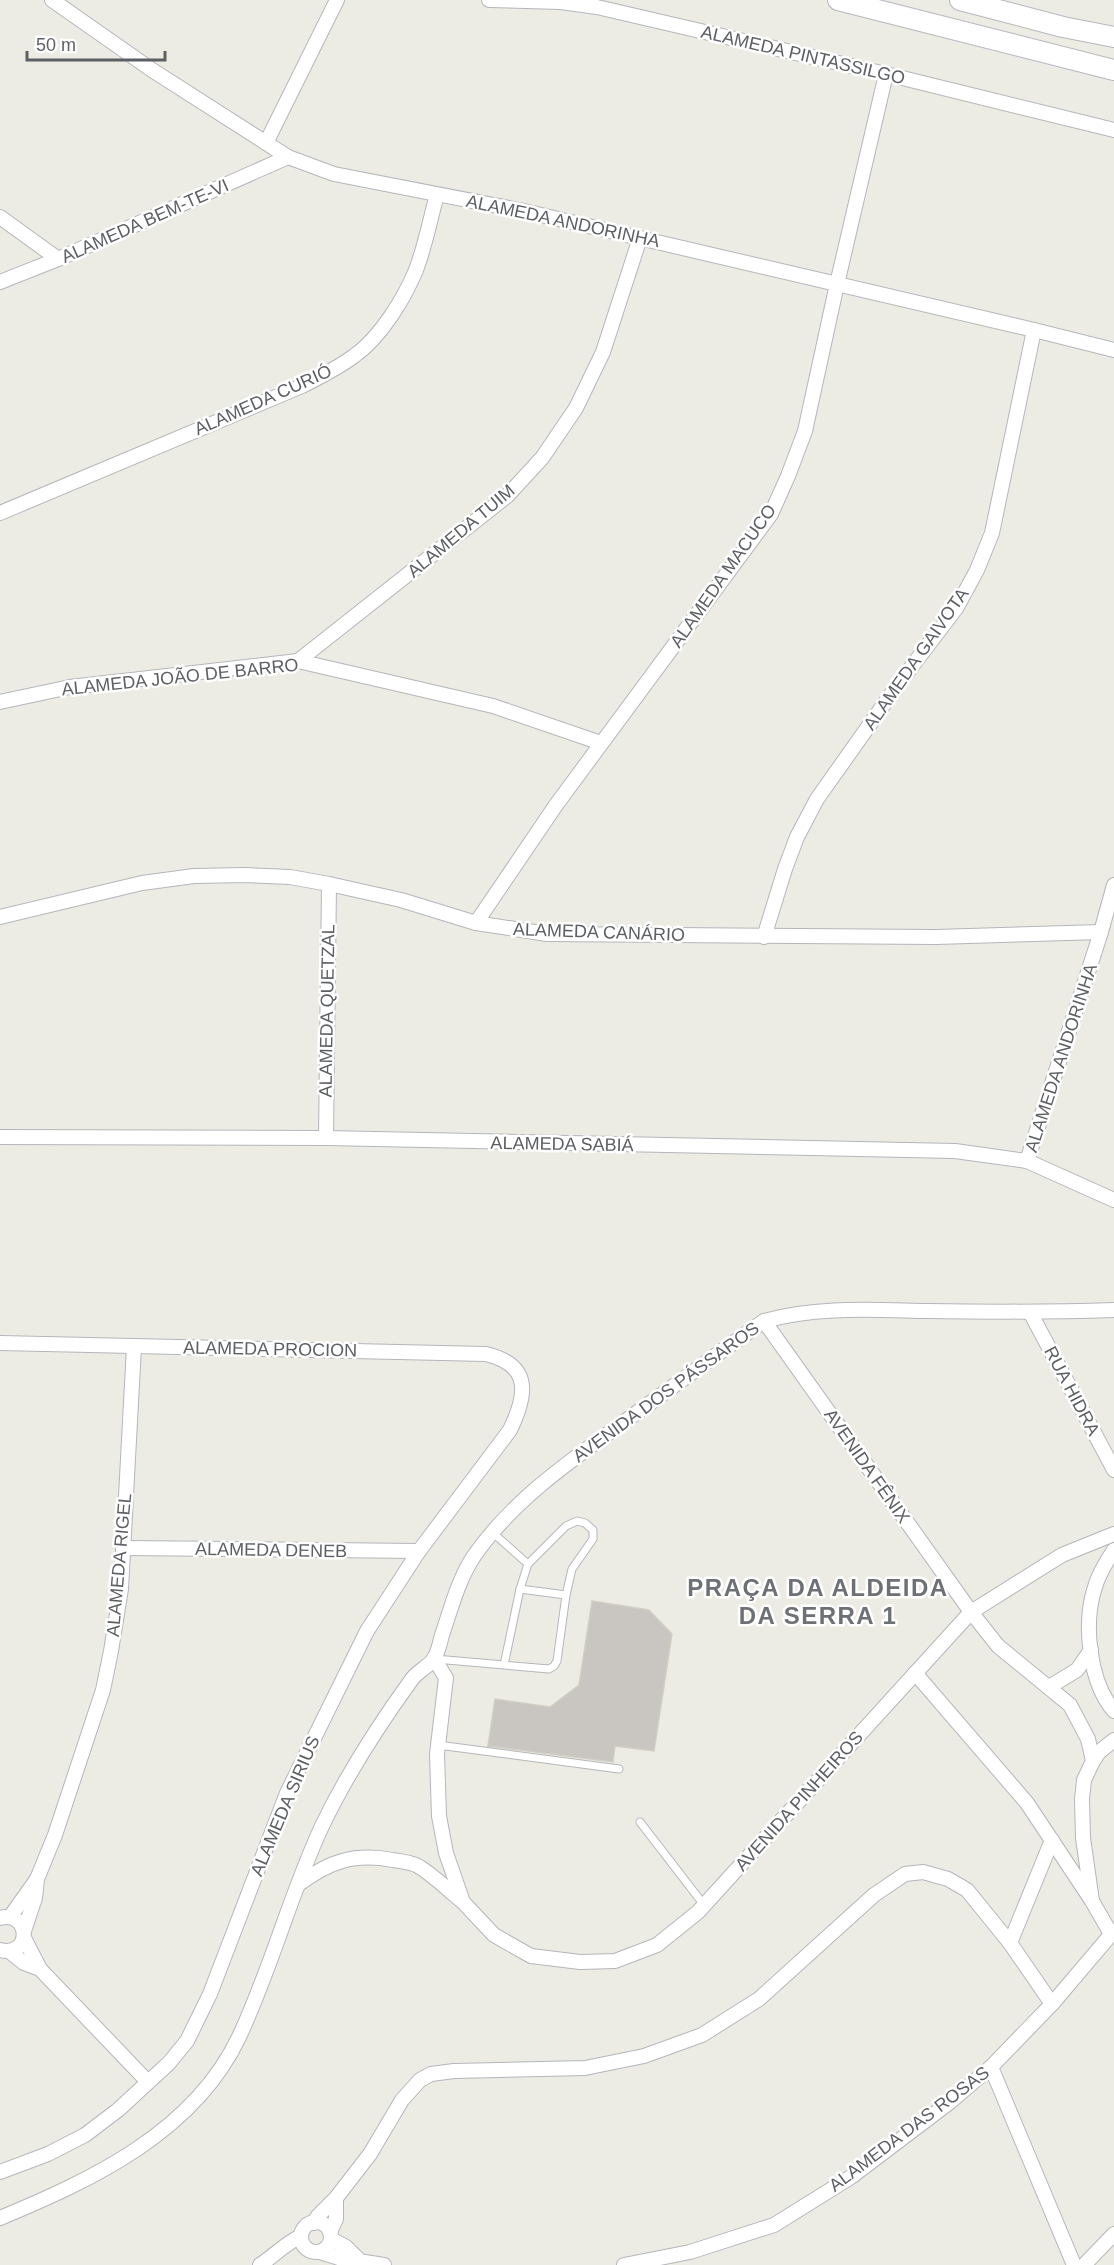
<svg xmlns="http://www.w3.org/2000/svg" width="1114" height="2265" font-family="Arial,sans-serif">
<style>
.building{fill:#c9c6c1;stroke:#d1cec3;stroke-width:1.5}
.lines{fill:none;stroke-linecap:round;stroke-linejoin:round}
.service-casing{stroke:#b4b6ba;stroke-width:9}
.minor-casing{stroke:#b4b6ba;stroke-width:16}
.secondary-casing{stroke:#b5b7bd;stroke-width:22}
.service{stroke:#fff;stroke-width:7}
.minor{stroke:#fff;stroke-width:14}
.secondary{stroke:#fff;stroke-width:20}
.labels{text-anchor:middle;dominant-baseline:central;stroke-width:5;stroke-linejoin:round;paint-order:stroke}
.street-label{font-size:18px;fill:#5c5f63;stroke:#fff}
.district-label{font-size:24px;font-weight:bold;letter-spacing:1.5px;fill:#6d7075;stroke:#fff}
</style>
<rect width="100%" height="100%" fill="#edece4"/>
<polygon class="building" points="592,1601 649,1610 672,1634 654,1751 615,1746 613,1762 488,1746 495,1699 550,1707 579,1685"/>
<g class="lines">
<g class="service-casing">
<g id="service">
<polyline points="492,1532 528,1564 520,1589"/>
<polyline points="528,1564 566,1526 577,1521 585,1523 593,1530 593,1539 572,1569 566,1595"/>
<polyline points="435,1659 549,1669 554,1666 557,1661 566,1595 520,1589 504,1665"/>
<polyline points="438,1745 619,1769"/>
<polyline points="640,1822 704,1905"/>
</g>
</g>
<g class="minor-casing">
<g id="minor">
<polyline points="52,0 152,70 288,157 334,174 524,211 1034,330 1114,350"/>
<polyline points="489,0 561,2 597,7 886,74 1114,130"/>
<polyline points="266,143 337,0"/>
<polyline points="0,217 58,259"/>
<polyline points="0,282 58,259 288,157"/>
<path d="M 0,513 L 302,386 C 320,377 338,368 354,356 C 380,338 404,299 416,270 C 425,247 430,219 437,195"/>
<polyline points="298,661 507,496 542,458 576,408 603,352 640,238"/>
<polyline points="0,702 70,687 298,661 493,706 601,743"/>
<polyline points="0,917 142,883 194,876 245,875 290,877 329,884 401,900 476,923 547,934 936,937 1101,932"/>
<polyline points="476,923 556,805 771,514 788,476 805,431 837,284 886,74"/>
<polyline points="764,937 785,869 797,837 817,799 897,686 957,607 977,570 992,533 1034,330"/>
<polyline points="0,1137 326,1138 955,1151 1027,1161 1114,1200"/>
<polyline points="326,1138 329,884"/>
<polyline points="1027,1161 1101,932 1114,885"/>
<polyline points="1030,1312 1114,1470"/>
<polyline points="764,1321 971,1612 998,1646 1070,1705 1088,1739 1093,1761 1084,1780 1082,1799 1083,1838 1092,1901"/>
<path d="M 0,1343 L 486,1354 C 532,1365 527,1395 510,1430 L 419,1551 L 367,1631 L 287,1793 L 210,1994 L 187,2041 L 169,2063 L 118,2110 L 85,2135 L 48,2154 L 0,2172"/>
<polyline points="123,1548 419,1551"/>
<path d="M 1114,1550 C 1106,1562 1099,1573 1095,1587 C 1083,1623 1089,1682 1114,1711"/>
<polyline points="434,1658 446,1678 437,1754 439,1816 446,1853 463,1902 494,1935 531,1956 580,1962 615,1961 657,1945 698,1912 971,1612 1062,1555 1114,1534"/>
<polyline points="915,1673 1027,1803 1092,1901 1111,1934"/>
<polyline points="1049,1687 1077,1670 1091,1650"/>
<polyline points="1093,1761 1099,1752 1114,1740"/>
<path d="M 299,1884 C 330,1861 354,1853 393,1860 C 400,1861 409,1862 416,1865 C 429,1871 450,1892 463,1902"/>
<polyline points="10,1917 37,1879"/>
<path d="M 0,1918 C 31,1910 32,1958 0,1950"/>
<polyline points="24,1931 35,1898 37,1879 55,1835 103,1690 111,1651 121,1589 134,1347"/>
<polyline points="24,1938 40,1969 148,2082"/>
<polyline points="1010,1943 1052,1840"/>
<polyline points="9,1951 24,1963 40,1969"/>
<polyline points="991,2067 1074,2265"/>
<path d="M 0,2218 C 92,2180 194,2132 239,2037 C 271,1969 290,1895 322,1826 C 347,1774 378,1726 412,1679 C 418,1671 428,1667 434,1659 C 438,1653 440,1642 442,1635 C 451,1609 458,1580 474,1556 C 512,1501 571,1460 624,1422 C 671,1388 717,1354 764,1321 C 817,1306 872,1310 927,1311 C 989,1312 1052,1312 1114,1310"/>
<circle cx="316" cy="2237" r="15"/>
<polyline points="314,2223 318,2216 336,2198 370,2154 402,2100 420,2080 431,2074 454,2071 585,2068 644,2056 702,2035 759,1999 874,1895 905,1874 923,1872 948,1879 967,1890 1010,1943 1052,2004"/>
<polyline points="330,2232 336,2219 336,2198"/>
<polyline points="331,2239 346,2247 358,2259"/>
<polyline points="320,2252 339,2258 384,2265"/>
<path d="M 260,2265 C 275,2255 286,2243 301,2236"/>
<polyline points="624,2265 690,2252 774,2225 851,2177 950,2102 991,2067 1052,2004 1114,1931"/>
<polyline points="1084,2265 1114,2234"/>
</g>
</g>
<g class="secondary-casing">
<g id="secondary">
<polyline points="838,0 1114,70"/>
<polyline points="960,0 1063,27 1114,37"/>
</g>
</g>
<use href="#service" class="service"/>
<use href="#minor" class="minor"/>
<use href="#secondary" class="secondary"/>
</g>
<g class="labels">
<g class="street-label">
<text transform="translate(803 55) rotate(13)">ALAMEDA PINTASSILGO</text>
<text transform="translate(145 221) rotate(-24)">ALAMEDA BEM-TE-VI</text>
<text transform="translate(563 221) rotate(12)">ALAMEDA ANDORINHA</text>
<text transform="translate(263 400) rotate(-24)">ALAMEDA CURIÓ</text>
<text transform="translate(461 531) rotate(-40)">ALAMEDA TUIM</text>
<text transform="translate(723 576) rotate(-55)">ALAMEDA MACUCO</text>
<text transform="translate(916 659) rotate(-55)">ALAMEDA GAIVOTA</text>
<text transform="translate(180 677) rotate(-6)">ALAMEDA JOÃO DE BARRO</text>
<text transform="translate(599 932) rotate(2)">ALAMEDA CANÁRIO</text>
<text transform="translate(327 1011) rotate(-89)">ALAMEDA QUETZAL</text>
<text transform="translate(1061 1058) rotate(-72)">ALAMEDA ANDORINHA</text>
<text transform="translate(562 1144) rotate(1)">ALAMEDA SABIÁ</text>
<text transform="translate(270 1349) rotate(1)">ALAMEDA PROCION</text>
<text transform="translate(1072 1391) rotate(62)">RUA HIDRA</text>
<text transform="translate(666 1392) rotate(-36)">AVENIDA DOS PÁSSAROS</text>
<text transform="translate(867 1466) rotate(55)">AVENIDA FÊNIX</text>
<text transform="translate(271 1550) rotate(1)">ALAMEDA DENEB</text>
<text transform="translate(119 1565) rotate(-85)">ALAMEDA RIGEL</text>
<text transform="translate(799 1801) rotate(-48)">AVENIDA PINHEIROS</text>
<text transform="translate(285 1806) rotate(-67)">ALAMEDA SIRIUS</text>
<text transform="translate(909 2129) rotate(-37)">ALAMEDA DAS ROSAS</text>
</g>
<g class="district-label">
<text x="818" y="1587">PRAÇA DA ALDEIDA<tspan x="818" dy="28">DA SERRA 1</tspan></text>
</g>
</g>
<path d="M27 51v9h138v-9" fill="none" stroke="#5c5f63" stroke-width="3"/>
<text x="36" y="51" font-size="18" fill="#5c5f63" stroke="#ffffff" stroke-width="4.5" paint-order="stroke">50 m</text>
</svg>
